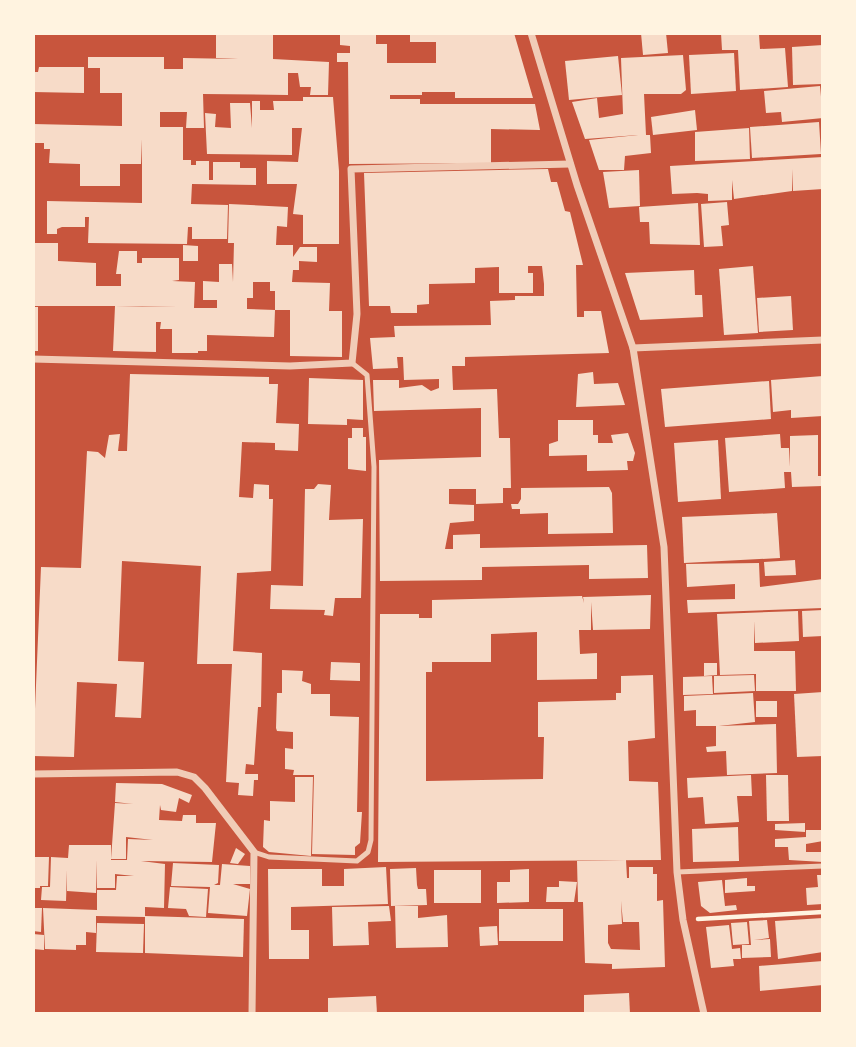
<svg xmlns="http://www.w3.org/2000/svg" width="856" height="1047" font-family="Bitter,serif">
<style>
.building{fill:#f7dbc8;fill-rule:evenodd}
.lines{fill:none;stroke-linecap:round;stroke-linejoin:round}
.path{stroke:#fff3e0;stroke-width:4.5}
.service{stroke:#f1ccb7;stroke-width:5}
.minor{stroke:#f1ccb7;stroke-width:7}
</style>
<rect width="100%" height="100%" fill="#c8553d"/>
<g class="building">
<polygon points="216,33 273,33 273,59 329,62 328,95 310,95 311,87 300,87 298,73 288,73 288,95 203,94 204,128 186,128 187,112 160,112 160,127 183,127 183,160 191,160 191,165 196,165 196,161 209,161 209,180 213,180 213,162 240,162 240,168 256,168 256,185 192,184 191,204 228,205 227,239 192,239 192,227 188,227 187,244 88,243 89,217 85,217 85,227 62,227 57,229 57,234 47,234 47,201 142,203 142,139 141,164 120,164 120,186 80,186 80,164 49,163 50,149 44,149 44,143 33,143 33,124 122,126 122,93 100,93 100,68 88,68 88,57 164,57 164,69 183,69 183,58 238,59 216,58"/>
<polygon points="340,33 376,33 376,44 387,44 387,63 436,63 436,42 410,42 410,33 514,33 533,98 455,98 455,92 422,92 422,95 390,95 390,99 420,99 420,104 535,104 540,130 491,129 491,163 349,164 348,62 337,62 337,53 350,53 350,46 340,45"/>
<polygon points="641,33 666,33 668,53 643,55"/>
<polygon points="721,33 759,34 760,49 785,48 788,87 740,90 738,50 722,50"/>
<polygon points="823,45 823,84 793,85 792,47"/>
<polygon points="734,53 736,91 691,94 689,55"/>
<polygon points="683,55 686,90 681,94 644,94 646,135 650,135 651,153 625,156 624,170 599,170 589,140 638,135 585,139 572,102 597,98 599,118 623,114 621,58"/>
<polygon points="618,56 622,95 569,100 565,61"/>
<polygon points="39,67 84,67 84,93 33,92 33,72 38,72"/>
<polygon points="820,86 823,118 782,122 781,112 766,113 764,91"/>
<polygon points="303,97 333,97 339,171 339,244 303,244 303,215 293,214 297,184 267,184 267,161 298,162 302,128 292,128 292,155 207,154 205,113 216,114 215,127 231,128 230,103 250,103 252,128 252,101 260,101 260,110 274,110 273,101 303,101"/>
<polygon points="695,110 697,130 653,135 651,117"/>
<polygon points="819,122 821,154 752,158 750,127"/>
<polygon points="749,128 750,159 695,161 695,132"/>
<polygon points="823,157 823,189 793,191 792,169 792,191 734,199 732,180 732,200 708,201 708,194 697,193 672,194 670,166"/>
<polygon points="548,169 551,182 557,182 565,211 570,212 583,265 576,265 577,317 584,317 584,311 601,311 609,353 465,357 465,366 452,366 453,390 497,389 499,438 510,438 511,488 503,488 503,503 476,504 476,489 449,489 449,504 474,505 474,521 450,523 445,549 453,549 453,535 480,534 480,548 647,545 648,578 589,579 589,565 482,567 482,580 380,581 379,460 481,457 481,408 374,411 373,380 399,380 399,388 422,385 431,391 439,388 439,379 404,380 403,357 397,357 398,368 373,369 370,338 395,337 394,326 491,325 490,301 515,300 515,296 544,296 544,284 542,266 528,266 528,273 533,273 533,293 499,293 499,267 475,268 475,283 429,284 429,304 417,305 417,313 391,313 390,306 369,306 364,173"/>
<polygon points="639,170 640,206 609,208 603,172"/>
<polygon points="727,202 729,225 721,226 723,246 704,247 701,204"/>
<polygon points="698,203 700,245 650,244 649,222 640,222 639,207"/>
<polygon points="229,204 288,207 287,227 277,226 276,245 293,245 293,257 300,247 317,247 317,262 299,261 299,270 293,270 292,282 330,283 329,311 342,311 342,357 290,356 290,310 275,310 275,291 270,291 270,282 253,282 253,298 247,298 247,309 275,310 274,337 207,335 207,351 198,351 198,353 172,353 172,329 160,329 161,322 156,322 156,352 113,351 115,306 178,307 142,306 33,306 33,243 58,243 58,261 96,263 96,286 121,286 121,274 116,274 119,251 137,251 137,263 142,263 142,258 179,258 179,280 172,281 195,282 194,308 217,308 217,300 203,300 203,281 219,282 219,264 232,264 233,282 234,243 228,243"/>
<polygon points="183,245 198,246 198,261 183,261"/>
<polygon points="753,266 758,333 724,335 719,269"/>
<polygon points="694,270 695,295 702,295 703,317 640,320 625,273"/>
<polygon points="791,296 793,330 759,332 757,298"/>
<rect x="33" y="307" width="5" height="44"/>
<polygon points="593,372 594,384 618,383 625,405 576,407 578,374"/>
<polygon points="130,374 269,377 269,384 278,384 276,423 299,424 298,451 275,450 275,443 242,442 239,497 253,498 254,484 269,485 269,499 273,499 271,571 237,573 233,651 262,653 261,707 258,707 254,765 246,764 245,774 258,774 258,780 254,780 253,796 238,795 239,783 226,782 232,664 197,664 201,566 122,561 118,661 144,662 141,718 115,717 117,684 77,682 74,757 33,756 41,567 81,568 87,451 98,452 105,458 109,435 120,434 118,451 127,451"/>
<polygon points="823,376 823,416 791,418 791,410 773,412 771,380"/>
<polygon points="309,378 363,380 363,420 347,419 347,425 308,424"/>
<polygon points="769,381 771,419 665,427 661,389"/>
<polygon points="558,420 593,420 593,435 598,435 598,443 613,443 611,435 628,433 635,453 633,461 627,461 628,470 587,471 587,455 549,456 549,444 558,441"/>
<polygon points="352,428 363,428 363,437 366,437 366,471 348,469 348,438 352,438"/>
<polygon points="780,434 781,448 789,448 790,467 790,436 818,435 818,476 823,476 823,486 792,487 791,472 784,472 785,488 729,492 725,438"/>
<polygon points="718,440 721,499 678,502 674,443"/>
<polygon points="318,484 331,485 329,520 363,519 361,598 335,598 333,616 324,615 325,610 270,609 271,585 303,586 305,489 314,489"/>
<polygon points="609,487 612,493 613,533 548,534 548,513 520,514 520,509 512,509 511,504 518,504 521,499 521,488"/>
<polygon points="777,513 780,558 684,563 682,517"/>
<polygon points="795,560 796,575 765,576 764,562"/>
<polygon points="759,563 760,587 823,579 823,608 688,613 687,600 735,599 735,584 687,587 686,564"/>
<polygon points="651,595 650,629 593,630 591,602 591,630 579,630 580,654 597,653 597,679 537,680 537,632 491,634 491,662 432,662 432,672 426,672 426,781 543,779 544,737 538,737 538,702 616,700 616,693 621,693 621,676 653,675 655,738 628,741 629,781 658,782 661,860 378,862 380,614 419,614 419,618 432,618 432,600 582,596 584,603 583,597"/>
<polygon points="823,610 823,636 803,637 802,611"/>
<polygon points="798,611 799,641 755,643 754,621 754,651 795,651 796,691 756,691 756,674 720,675 717,614"/>
<polygon points="331,662 360,663 360,681 330,680"/>
<polygon points="704,663 717,663 717,675 704,676"/>
<polygon points="282,670 303,671 302,681 311,684 311,694 330,694 330,716 359,717 357,812 362,812 360,843 355,847 355,855 312,854 314,775 293,775 294,770 285,769 285,748 293,749 293,732 277,731 276,728 277,693 282,693"/>
<polygon points="754,675 755,691 714,693 714,676"/>
<polygon points="712,676 713,694 683,695 683,677"/>
<polygon points="823,692 823,756 797,757 794,694"/>
<polygon points="753,693 755,722 719,726 776,724 777,773 727,775 726,751 707,752 706,747 716,746 716,726 696,726 696,710 684,711 684,696"/>
<rect x="756" y="701" width="21" height="16"/>
<polygon points="751,775 752,796 737,796 739,822 705,824 703,797 688,798 687,778"/>
<polygon points="766,775 788,775 789,821 767,821"/>
<polygon points="295,777 313,777 311,856 269,852 263,847 264,820 270,821 270,801 295,802"/>
<polygon points="116,783 162,784 192,795 189,803 179,798 176,812 161,810 160,805 159,820 182,821 183,815 196,815 196,823 216,823 212,862 141,861 165,864 164,908 145,907 145,917 96,916 96,933 86,932 86,945 76,945 76,950 45,949 43,908 97,910 97,890 116,890 117,876 134,876 115,874 115,888 97,888 97,860 96,893 67,891 67,870 66,901 41,900 42,887 50,887 51,857 68,858 69,845 111,845 111,864 111,860 127,860 128,839 153,840 126,837 126,821 126,859 111,859 115,803 133,804 115,802"/>
<polygon points="805,823 805,832 775,830 775,824"/>
<polygon points="738,827 739,861 693,862 692,829"/>
<polygon points="806,830 823,830 823,841 806,844 806,852 823,852 823,862 789,860 788,847 775,847 775,839 806,837"/>
<polygon points="236,848 245,854 238,864 230,863"/>
<polygon points="33,857 49,857 48,886 40,886 40,888 35,888"/>
<path d="M 626,860 L 627,878 L 629,878 L 629,867 L 653,867 L 653,874 L 657,874 L 657,901 L 663,900 L 665,967 L 612,969 L 612,964 L 585,963 L 583,902 L 578,902 L 577,861 ZM 621,901 L 623,922 L 639,922 L 640,950 L 611,949 L 608,943 L 608,925 L 622,924 Z"/>
<polygon points="173,863 219,865 218,883 214,885 220,885 222,864 250,866 250,884 233,884 250,889 247,916 208,913 210,887 171,886"/>
<polygon points="386,867 388,904 291,907 291,930 309,930 309,959 269,959 268,869 322,869 322,886 344,886 344,869"/>
<polygon points="416,868 417,885 418,889 426,889 427,905 391,906 390,869"/>
<polygon points="529,869 529,902 497,903 497,882 510,882 510,870"/>
<rect x="434" y="870" width="47" height="33"/>
<polygon points="817,875 823,875 823,904 807,905 806,888 818,887"/>
<polygon points="747,878 747,886 755,886 755,891 725,893 725,880"/>
<polygon points="722,880 725,906 736,905 737,910 710,913 701,906 698,882"/>
<polygon points="559,881 577,882 574,902 546,902 547,887 559,887"/>
<polygon points="170,887 208,889 206,917 189,916 186,909 168,908"/>
<polygon points="395,906 418,906 418,918 447,915 448,947 396,948"/>
<polygon points="332,907 389,906 391,921 368,922 369,945 333,946"/>
<polygon points="33,908 42,908 41,932 33,931"/>
<rect x="499" y="909" width="64" height="32"/>
<polygon points="145,916 244,919 243,957 145,953"/>
<polygon points="823,918 823,952 778,959 775,921"/>
<polygon points="767,920 769,938 754,940 770,939 771,957 742,958 742,945 751,945 749,921"/>
<polygon points="747,922 749,944 733,945 731,923"/>
<polygon points="97,923 144,924 143,953 96,952"/>
<polygon points="729,925 732,949 740,948 741,959 733,959 734,966 711,968 706,927"/>
<polygon points="497,926 498,945 480,946 479,927"/>
<polygon points="33,934 44,935 44,950 33,949"/>
<polygon points="823,961 823,985 760,991 759,966"/>
<polygon points="629,993 630,1014 584,1014 584,995"/>
<polygon points="376,996 377,1014 328,1014 328,998"/>
</g>
<g class="lines">
<polyline class="path" points="698,919 823,912"/>
<g class="service">
<polyline points="254,852 269,857 357,861 368,852 371,840 374,467 367,375 352,363"/>
<polyline points="677,872 823,866"/>
</g>
<g class="minor">
<polyline points="531,33 577,185 633,348 664,547 677,872 683,920 704,1014"/>
<polyline points="633,348 823,340"/>
<polyline points="33,359 290,366 352,363 357,314 351,169 570,164"/>
<polyline points="33,774 177,772 194,777 205,788 254,852 252,1014"/>
</g>
</g>
<rect width="856" height="1047" fill="none" stroke="#fff3e0" stroke-width="70"/>
</svg>
